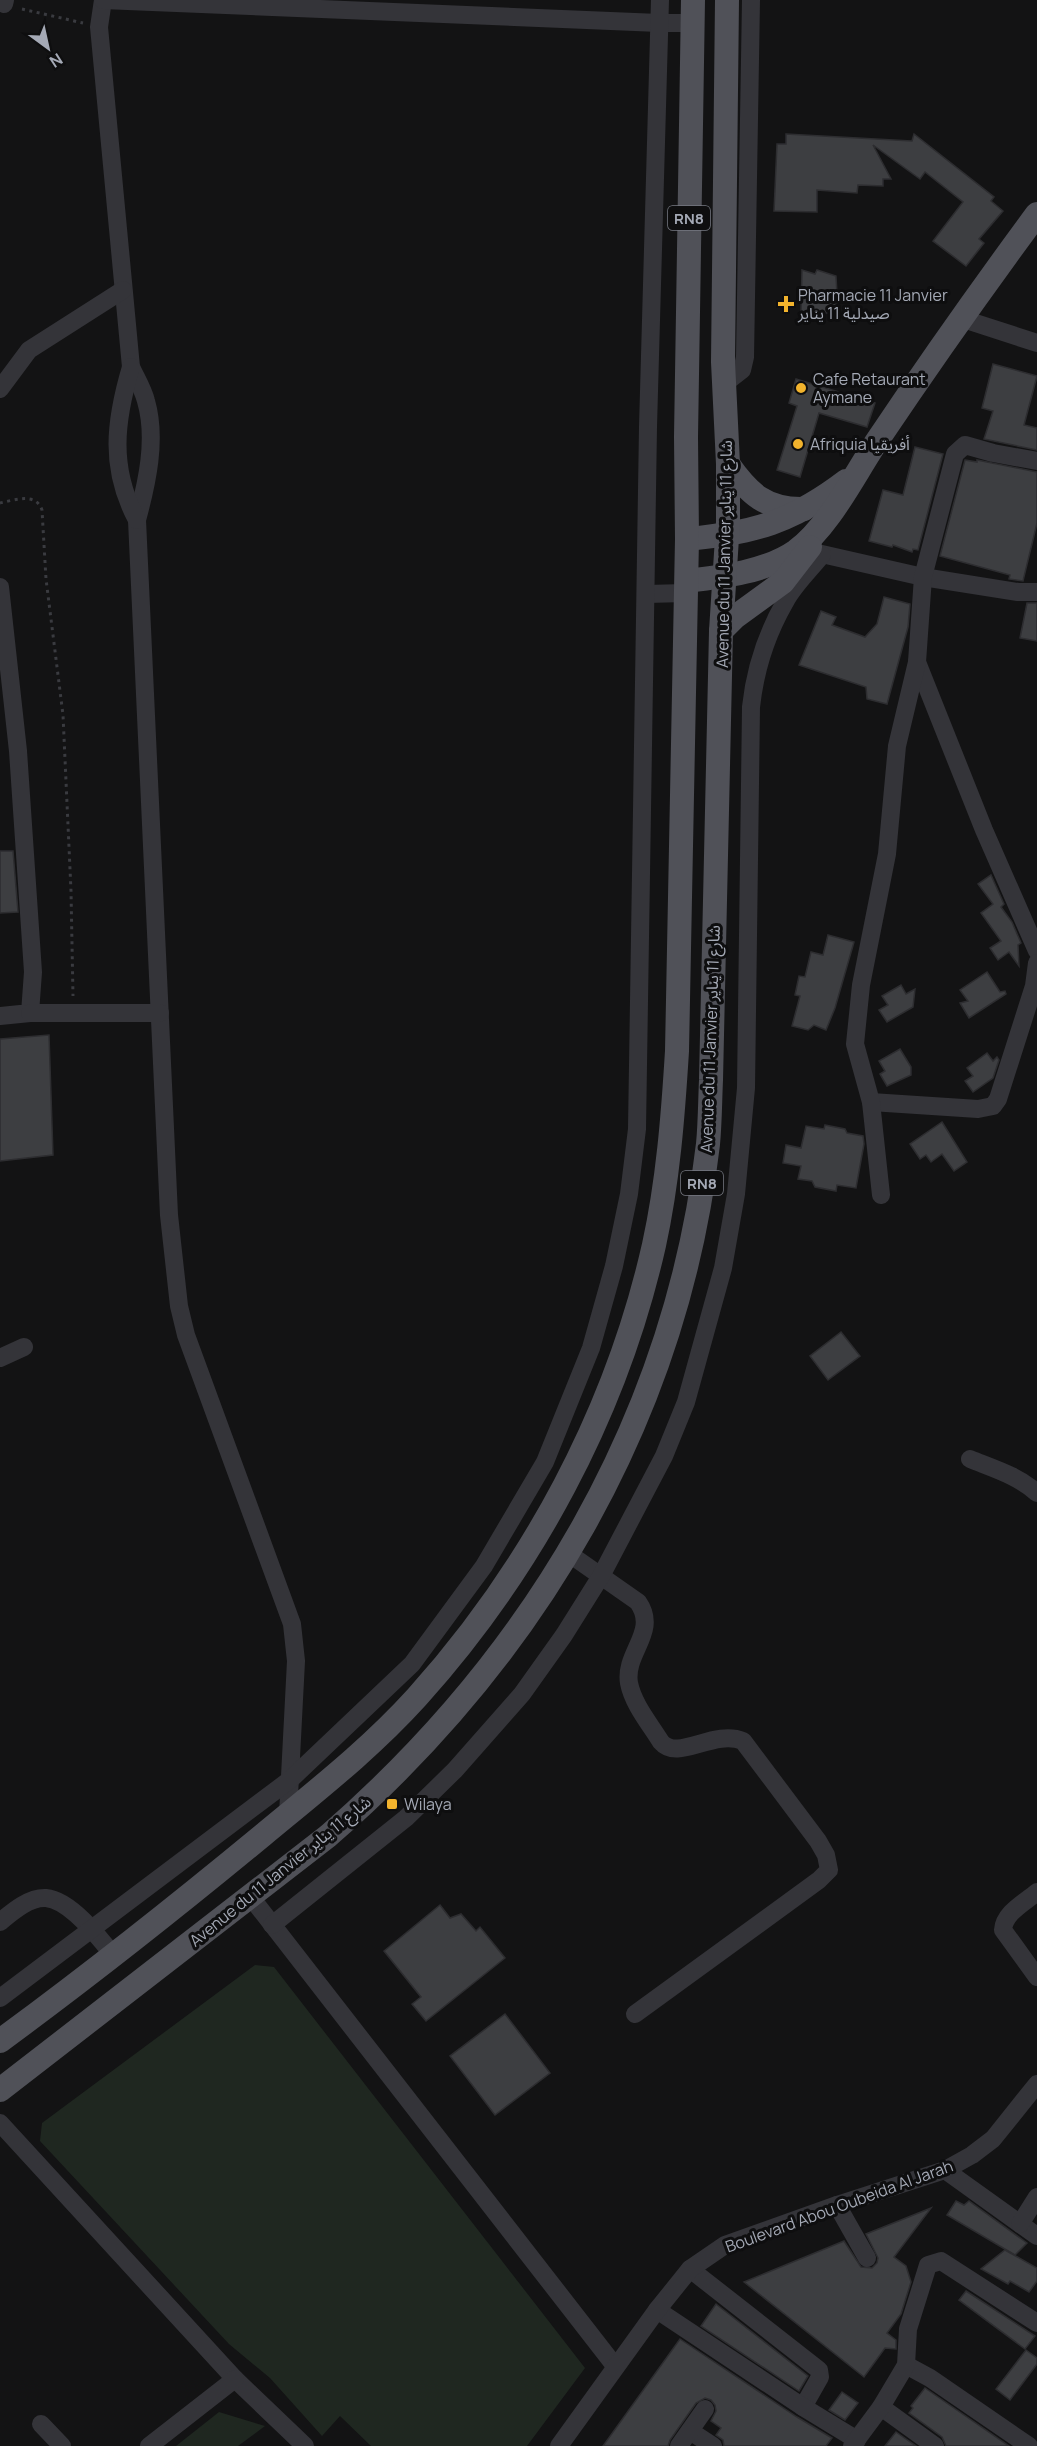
<svg xmlns="http://www.w3.org/2000/svg" width="1037" height="2446" font-family="Manrope,'Noto Sans Arabic',sans-serif">
<style>
.green{fill:#1f2720}
.building{fill:#3d3e41;stroke:#2d2d30;stroke-width:1.5}
.lines{fill:none;stroke-linecap:round;stroke-linejoin:round}
.path{stroke:#3a3b40;stroke-width:3;stroke-dasharray:3 4.5;stroke-linecap:butt}
.minor{stroke:#343439;stroke-width:18}
.major{stroke:#505158;stroke-width:24}
.poi-dot{fill:#f2b32d;stroke:#0e0e0f;stroke-width:2}
.labels{text-anchor:middle;dominant-baseline:central;stroke-width:6;stroke-linejoin:round;paint-order:stroke}
.shield{fill:#0e0e0f;stroke:#777a83;stroke-width:1.5}
.shield-label{font-size:15px;font-weight:bold;fill:#a4a9b5}
.poi-label{font-size:16px;fill:#a4a9b5;stroke:#0e0e0f;text-anchor:start}
.street-label{font-size:16px;fill:#a4a9b5;stroke:#0e0e0f}
</style>
<rect width="100%" height="100%" fill="#131314"/>
<g class="green">
<polygon points="255,1965 274,1967 585,2368 527,2446 371,2446 340,2416 322,2436 270,2378 229,2344 40,2141 42,2123"/>
<polygon points="219,2412 265,2426 238,2446 176,2446"/>
</g>
<g class="building">
<polygon points="786,134 912,141 914,134 994,197 991,201 1003,211 979,239 984,243 966,266 933,241 963,202 925,172 920,179 873,145 891,179 883,179 883,186 858,185 857,193 817,190 817,212 774,211 777,144 786,144"/>
<polygon points="802,270 815,274 817,270 836,276 838,313 801,313"/>
<polygon points="993,364 1037,376 1024,425 1037,428 1037,450 984,439 993,411 982,408"/>
<polygon points="796,379 875,403 867,427 819,413 800,477 777,470 797,406 789,403"/>
<polygon points="915,447 943,454 918,550 913,549 912,552 893,545 892,547 869,541 883,490 903,495"/>
<polygon points="965,460 977,462 977,460 1037,472 1037,523 1023,581 1009,579 1010,575 940,556"/>
<polygon points="884,597 910,604 908,627 887,704 867,699 866,687 799,665 821,611 836,617 832,625 865,637 877,624"/>
<polygon points="1027,603 1037,603 1037,641 1020,638"/>
<polygon points="0,851 13,851 18,912 0,913"/>
<polygon points="991,875 1004,904 1001,907 1012,922 1021,943 1018,945 1019,966 1009,952 998,960 990,948 1001,941 981,913 993,904 978,884"/>
<polygon points="828,935 854,942 835,1008 826,1030 814,1025 808,1030 792,1026 800,996 795,995 799,976 805,977 811,952 823,955"/>
<polygon points="987,972 1000,992 1005,991 1006,994 969,1018 960,1003 968,1001 960,990"/>
<polygon points="901,985 906,994 915,989 913,1007 887,1022 879,1010 888,1005 882,996"/>
<polygon points="49,1035 53,1155 0,1161 0,1039"/>
<polygon points="900,1049 911,1067 911,1075 887,1086 880,1074 885,1071 879,1061"/>
<polygon points="987,1053 993,1061 997,1057 999,1060 993,1078 973,1092 965,1081 973,1076 967,1068"/>
<polygon points="942,1122 967,1162 954,1171 942,1154 931,1162 926,1155 920,1159 910,1144"/>
<polygon points="825,1125 845,1129 847,1133 863,1136 864,1144 856,1188 837,1185 836,1191 815,1187 812,1181 798,1179 801,1166 783,1163 786,1145 801,1148 806,1126 824,1129"/>
<polygon points="841,1332 860,1356 828,1380 810,1356"/>
<polygon points="440,1905 450,1918 461,1914 476,1931 480,1927 505,1958 426,2021 412,2004 421,1997 384,1951"/>
<polygon points="505,2014 550,2073 495,2115 450,2056"/>
<polygon points="956,2201 964,2205 969,2201 1027,2243 1015,2255 947,2215"/>
<polygon points="931,2208 894,2257 906,2266 911,2282 901,2314 887,2333 896,2340 896,2349 885,2348 864,2377 744,2282 844,2241 861,2267 872,2268 877,2263 878,2258 866,2234"/>
<polygon points="1005,2250 1037,2268 1037,2281 1029,2292 1010,2281 1008,2284 981,2269"/>
<polygon points="966,2291 1035,2336 1025,2349 959,2300"/>
<polygon points="716,2304 808,2376 799,2391 701,2326"/>
<polygon points="680,2339 797,2417 832,2438 826,2446 724,2446 723,2440 716,2435 721,2428 711,2421 716,2411 715,2405 711,2400 705,2398 696,2403 670,2440 668,2446 603,2446"/>
<polygon points="1026,2350 1037,2358 1037,2364 1010,2400 996,2389"/>
<polygon points="925,2388 1009,2446 946,2446 942,2437 909,2413 913,2408 911,2406"/>
<polygon points="842,2392 858,2403 845,2420 829,2410"/>
<polygon points="896,2432 916,2446 885,2446"/>
</g>
<g class="lines">
<g class="path">
<polyline points="22,9 83,23"/>
<path d="M 0,503 C 14,500 36,492 42,510 L 46,579 L 63,715 L 71,891 L 73,996"/>
</g>
<g class="minor">
<path d="M 103,0 L 99,27 L 131,367 C 136,378 143,389 146,401 C 157,439 147,483 137,520 L 169,1215 L 179,1306 L 186,1335 L 292,1624 L 296,1661 L 288,1815"/>
<polyline points="103,0 659,23 692,23"/>
<polyline points="4,4 5,0"/>
<polyline points="960,318 1037,343"/>
<path d="M 131,367 C 115,421 109,468 137,520"/>
<polyline points="724,384 742,370 745,357 751,0"/>
<polyline points="0,389 29,350 123,290"/>
<polyline points="813,552 923,577 1018,592 1037,592"/>
<polyline points="0,587 18,751 33,972 30,1013 0,1016"/>
<polyline points="646,594 686,593"/>
<polyline points="917,662 984,830 1037,951"/>
<polyline points="30,1013 160,1013"/>
<polyline points="871,1102 978,1109 993,1106 998,1099 1034,986 1037,963"/>
<polyline points="881,1195 871,1102 855,1044 861,985 887,854 897,746 917,662 923,577 955,454 965,445 993,453 1037,461"/>
<polyline points="0,1358 24,1347"/>
<path d="M 970,1459 C 992,1468 1019,1476 1037,1493"/>
<path d="M 568,1553 L 638,1602 C 659,1632 624,1652 629,1683 C 633,1704 650,1724 661,1742 C 678,1762 713,1729 743,1741 L 818,1841 L 826,1855 L 829,1870 L 819,1880 L 635,2014"/>
<path d="M 1037,1892 C 1024,1903 1004,1913 1003,1930 L 1037,1977"/>
<polyline points="250,1896 615,2366"/>
<path d="M 0,1922 C 12,1912 29,1897 46,1898 C 70,1900 99,1937 113,1955"/>
<path d="M 272,1925 L 406,1818 L 455,1770 L 522,1694 L 564,1635 L 601,1576 L 664,1456 L 686,1402 L 723,1268 L 736,1194 L 746,1088 L 751,707 C 755,670 766,635 785,602 C 794,585 810,570 822,555"/>
<polyline points="0,1998 291,1779 412,1664 484,1566 545,1462 591,1348 614,1266 629,1194 637,1129 648,427 660,0"/>
<polyline points="0,2123 235,2379 305,2446"/>
<polyline points="945,2170 1037,2236"/>
<polyline points="837,2205 867,2258"/>
<polyline points="1020,2224 1037,2197"/>
<polyline points="690,2269 819,2370 820,2377 803,2407"/>
<polyline points="657,2310 803,2407 857,2440"/>
<polyline points="906,2365 930,2378 1029,2446"/>
<polyline points="881,2407 935,2446"/>
<polyline points="41,2424 62,2446"/>
<polyline points="690,2431 713,2446"/>
<polyline points="149,2446 235,2379"/>
<polyline points="559,2446 657,2310 690,2269 725,2245 837,2205 945,2170 972,2155 993,2139 1037,2084"/>
<polyline points="679,2446 705,2409"/>
<polyline points="852,2446 881,2407 906,2365 908,2329 928,2265 941,2261 1037,2323"/>
</g>
<g class="major">
<path d="M 728,464 C 749,494 766,510 804,509"/>
<path d="M 687,539 C 754,533 792,522 846,481"/>
<path d="M 687,581 C 721,577 766,572 796,551 C 830,526 855,473 879,438 C 930,362 983,287 1037,214"/>
<polyline points="721,631 735,617 783,582 810,547"/>
<path d="M 0,2041 C 90,1975 177,1906 263,1835 C 316,1791 370,1749 417,1697 C 532,1569 616,1413 654,1245 C 668,1181 673,1116 677,1051 L 687,539 L 686,437 L 693,0"/>
<path d="M 0,2090 L 328,1836 C 535,1656 676,1419 708,1144 C 710,1123 710,1102 711,1080 L 721,631 L 728,522 L 728,464 L 723,362 L 727,0"/>
</g>
</g>
<g class="poi-dot">
<path d="M783 295h6v6h6v6h-6v6h-6v-6h-6v-6h6z"/>
<circle cx="801" cy="388" r="6"/>
<circle cx="798" cy="444" r="6"/>
<rect x="386" y="1798" width="12" height="12" rx="3"/>
</g>
<g class="labels">
<g class="shield">
<rect x="668" y="206" width="42" height="24" rx="4.5"/>
<rect x="681" y="1171" width="42" height="24" rx="4.5"/>
</g>
<g class="shield-label">
<text x="689" y="218">RN8</text>
<text x="702" y="1183">RN8</text>
</g>
<g class="poi-label">
<text x="798" y="295">Pharmacie 11 Janvier<tspan x="798" dy="18">صيدلية 11 يناير</tspan></text>
<text x="813" y="379">Cafe Retaurant<tspan x="813" dy="18">Aymane</tspan></text>
<text x="810" y="444">Afriquia أفريقيا</text>
<text x="404" y="1804">Wilaya</text>
</g>
<g class="street-label">
<text transform="translate(724 554) rotate(-89)">Avenue du 11 Janvier شارع 11 يناير</text>
<text transform="translate(710 1039) rotate(-88)">Avenue du 11 Janvier شارع 11 يناير</text>
<text transform="translate(280 1871) rotate(-39)">Avenue du 11 Janvier شارع 11 يناير</text>
<text transform="translate(839 2206) rotate(-20)">Boulevard Abou Oubeida Al Jarah</text>
</g>
</g>
<g transform="translate(48 48) rotate(147)" stroke="#0e0e0f" stroke-width="4.5" paint-order="stroke">
<path d="M0-4.5L10 22L0 15L-10 22Z" fill="#a4a9b5"/>
<text y="-9" font-size="16" font-weight="bold" text-anchor="middle" fill="#a4a9b5">N</text>
</g>
</svg>
